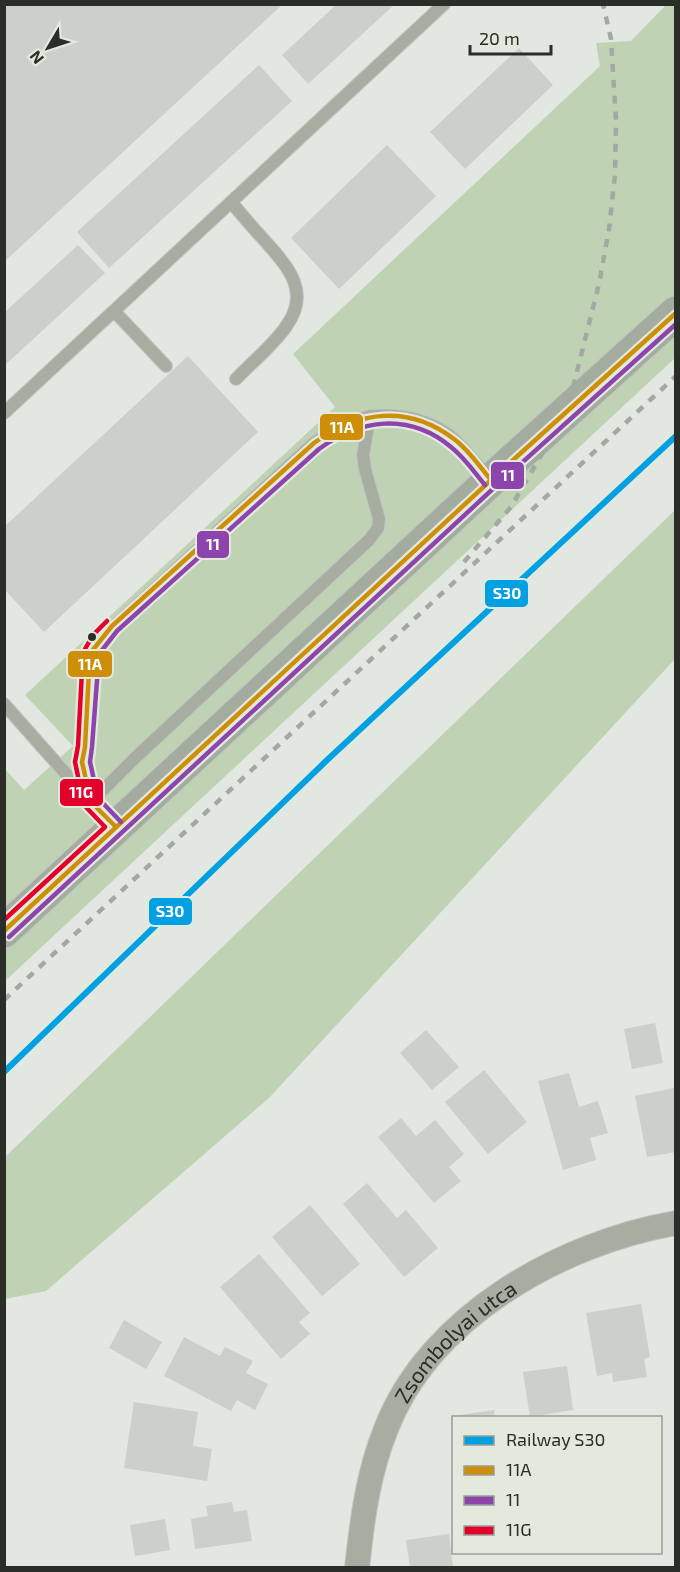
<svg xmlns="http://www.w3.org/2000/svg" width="680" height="1572" font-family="'Exo 2',sans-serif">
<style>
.green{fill:#bfd2b4}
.building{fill:#cccfca}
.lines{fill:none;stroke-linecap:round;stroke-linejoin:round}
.lane-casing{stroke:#c2c5c1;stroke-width:14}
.street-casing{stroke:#c2c5c1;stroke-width:26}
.secondary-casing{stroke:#c2c5c1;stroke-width:35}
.lane{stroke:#a7aea1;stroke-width:12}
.street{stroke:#a7aea1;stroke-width:24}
.secondary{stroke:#a4ac9f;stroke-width:33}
.rail{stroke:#a3a9a0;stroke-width:4.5;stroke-dasharray:8 8;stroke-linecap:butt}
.bus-1-casing{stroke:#e2eade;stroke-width:9}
.bus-2-casing{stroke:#e2eade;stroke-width:9}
.bus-3-casing{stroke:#e2eade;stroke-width:9}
.bus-1{stroke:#ce8e08;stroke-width:4.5}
.bus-2{stroke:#8e44ad;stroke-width:4.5}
.bus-3{stroke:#e4002b;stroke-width:4.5}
.rail-1-casing{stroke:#e2eade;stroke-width:10}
.rail-1{stroke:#00a0e3;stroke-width:6}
.bus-dot{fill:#2a2d28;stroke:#e2eade;stroke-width:2}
.labels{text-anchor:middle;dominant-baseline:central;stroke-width:4.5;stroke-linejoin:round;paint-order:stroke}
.street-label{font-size:22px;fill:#2a2d28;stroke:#e2eade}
.line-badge{stroke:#e2eade;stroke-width:2}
.badge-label{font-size:16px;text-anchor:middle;font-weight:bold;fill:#fff}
</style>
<rect width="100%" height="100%" fill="#e3e7e1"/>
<g class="green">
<polygon points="666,5 675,5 675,358 5,981 5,769 24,790 73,746 25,695 335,407 293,354 600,66 596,43 631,41"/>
<polygon points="675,510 675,659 269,1098 46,1291 5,1299 5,1157"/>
</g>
<g class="building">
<polygon points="4,4 283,4 4,262"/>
<polygon points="337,4 395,4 308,84 282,55"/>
<polygon points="519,48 553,85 465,169 430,132"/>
<polygon points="259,65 292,101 109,268 77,232"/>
<polygon points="387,145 436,196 339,289 291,238"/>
<polygon points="78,245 105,273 4,366 4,313"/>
<polygon points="188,356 258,432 44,632 4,589 4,527"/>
<polygon points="655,1023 663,1063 632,1069 624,1029"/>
<polygon points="426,1030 459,1067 432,1090 400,1053"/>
<polygon points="484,1070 527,1122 488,1154 445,1102"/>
<polygon points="569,1073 579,1107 598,1101 608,1133 590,1138 596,1160 563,1170 538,1081"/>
<polygon points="674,1088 676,1097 676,1152 647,1157 635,1096"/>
<polygon points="401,1118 416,1136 435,1120 464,1154 449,1167 461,1181 434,1203 378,1137"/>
<polygon points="367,1183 397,1218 406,1210 438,1248 404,1277 343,1204"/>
<polygon points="310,1205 360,1264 322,1296 272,1237"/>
<polygon points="259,1254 310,1313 299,1322 310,1334 281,1359 220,1287"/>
<polygon points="641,1304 650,1357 644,1359 647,1377 613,1382 612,1373 597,1376 586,1313"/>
<polygon points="124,1320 162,1342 146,1369 109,1348"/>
<polygon points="184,1337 220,1356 225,1347 253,1361 246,1373 268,1384 255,1410 237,1400 231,1411 164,1376"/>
<polygon points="567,1366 573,1410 530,1417 523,1372"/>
<polygon points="134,1402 198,1412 193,1446 212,1449 207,1481 124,1468"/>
<polygon points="494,1410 495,1418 453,1418 453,1416"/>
<polygon points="232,1502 234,1512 247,1510 252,1541 195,1549 191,1519 208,1516 206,1506"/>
<polygon points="165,1519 170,1550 135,1556 130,1525"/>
<polygon points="449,1534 453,1568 410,1568 406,1540"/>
</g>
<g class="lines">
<g class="lane-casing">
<g id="lane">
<path d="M 231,202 C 242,215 253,228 265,241 C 287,266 311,291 287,325 C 275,344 252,362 236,379"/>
<polyline points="114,311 166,366"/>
<polyline points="4,413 444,4"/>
<polyline points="4,704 91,802 115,826"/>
<path d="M 91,802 L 82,762 L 85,747 L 89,671 L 92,651 L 99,640 L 314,443 C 325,435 337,427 350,422 C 383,409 428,416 455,440 C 467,452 478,466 489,478"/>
<polyline points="91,802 135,758 369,540 378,528 379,519 365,469 363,455 370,416"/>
</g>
</g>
<g class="street-casing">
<g id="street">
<path id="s1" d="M 357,1568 C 362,1521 368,1473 386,1429 C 430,1316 561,1243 676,1223"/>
</g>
</g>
<g class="secondary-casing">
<polyline id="secondary" points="4,931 491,480 676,313"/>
</g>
<use href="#lane" class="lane"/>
<use href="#street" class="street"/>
<use href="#secondary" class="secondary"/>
<g class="rail">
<polyline points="464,562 511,507 567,411 599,284 609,229 615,175 616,121 611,39 603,4"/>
<polyline points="4,1000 676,376"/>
</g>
<g class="bus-1-casing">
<g id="bus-1">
<path d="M 116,827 L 91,802 L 82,762 L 85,747 L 89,671 L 92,651 L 112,626 L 314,443 C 358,411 408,404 454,439 C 469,450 479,466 491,480"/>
<polyline points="4,931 491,480 676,313"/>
</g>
</g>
<g class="bus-2-casing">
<g id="bus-2">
<path d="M 121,822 L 98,798 L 90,762 L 92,747 L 99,654 L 117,631 L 319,449 C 360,419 409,412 451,447 C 465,458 474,472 485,485"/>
<polyline points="9,937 496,486 676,324"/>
</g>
</g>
<g class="bus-3-casing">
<polyline id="bus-3" points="4,920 105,827 84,805 75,762 78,746 82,671 85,649 93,635 107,621"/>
</g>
<use href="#bus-1" class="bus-1"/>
<use href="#bus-2" class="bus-2"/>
<use href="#bus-3" class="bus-3"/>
<g class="rail-1-casing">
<polyline id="rail-1" points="4,1072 325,762 676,436"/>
</g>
<use href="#rail-1" class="rail-1"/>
</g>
<circle class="bus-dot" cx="92" cy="637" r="5"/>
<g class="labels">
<g class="street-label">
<text stroke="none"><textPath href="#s1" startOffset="256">Zsombolyai utca</textPath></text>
</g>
</g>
<g class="line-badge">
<rect x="319" y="413" width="45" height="28" rx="6" fill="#ce8e08"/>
<rect x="490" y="461" width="35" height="29" rx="6" fill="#8e44ad"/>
<rect x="196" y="530" width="34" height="29" rx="6" fill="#8e44ad"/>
<rect x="484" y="579" width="45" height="29" rx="6" fill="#00a0e3"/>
<rect x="67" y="650" width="46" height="28" rx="6" fill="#ce8e08"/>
<rect x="59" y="778" width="45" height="29" rx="6" fill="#e4002b"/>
<rect x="148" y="897" width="45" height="29" rx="6" fill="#00a0e3"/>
</g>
<g class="badge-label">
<text x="342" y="433">11A</text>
<text x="508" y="481">11</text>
<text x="213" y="550">11</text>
<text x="507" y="599">S30</text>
<text x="90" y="670">11A</text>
<text x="81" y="798">11G</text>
<text x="170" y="917">S30</text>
</g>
<rect width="680" height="1572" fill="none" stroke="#2a2d28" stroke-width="12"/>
<rect x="452" y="1416" width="210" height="138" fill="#e2eade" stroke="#989e95" stroke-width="1.5"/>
<rect x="464" y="1436" width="30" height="9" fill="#00a0e3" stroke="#989e95" stroke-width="1.5"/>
<text x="506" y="1446" font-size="18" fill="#2a2d28">Railway S30</text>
<rect x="464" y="1466" width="30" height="9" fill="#ce8e08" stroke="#989e95" stroke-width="1.5"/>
<text x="506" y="1476" font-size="18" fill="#2a2d28">11A</text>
<rect x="464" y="1496" width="30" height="9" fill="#8e44ad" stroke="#989e95" stroke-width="1.5"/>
<text x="506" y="1506" font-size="18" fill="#2a2d28">11</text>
<rect x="464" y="1526" width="30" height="9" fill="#e4002b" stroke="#989e95" stroke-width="1.5"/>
<text x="506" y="1536" font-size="18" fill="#2a2d28">11G</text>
<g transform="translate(48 48) rotate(231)" stroke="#e2eade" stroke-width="4.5" paint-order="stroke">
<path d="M0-4.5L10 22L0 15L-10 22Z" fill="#2a2d28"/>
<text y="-9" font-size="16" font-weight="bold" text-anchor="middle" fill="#2a2d28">N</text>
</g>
<path d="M470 45v9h81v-9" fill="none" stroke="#2a2d28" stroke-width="3"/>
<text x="479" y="45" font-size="18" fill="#2a2d28" stroke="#e2eade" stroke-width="4.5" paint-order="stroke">20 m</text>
</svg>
